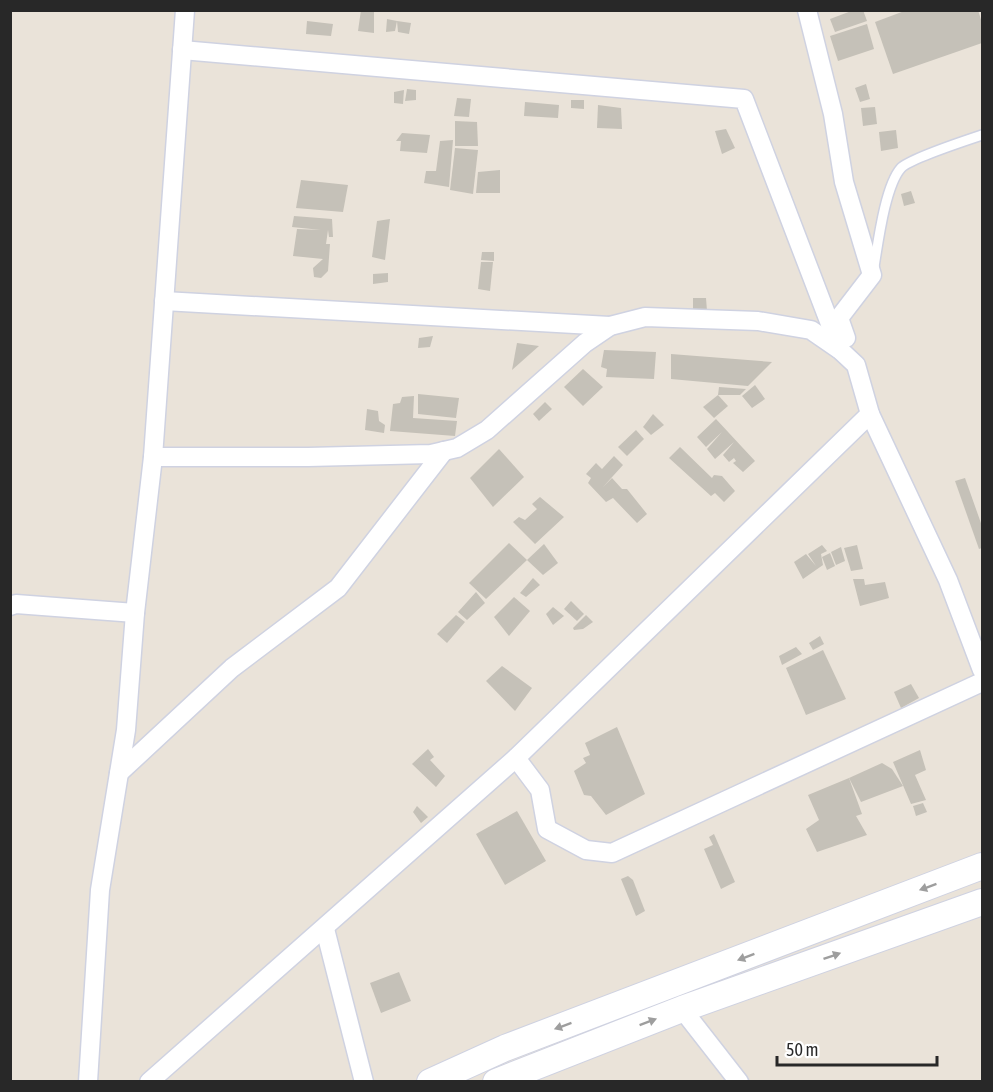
<svg xmlns="http://www.w3.org/2000/svg" width="993" height="1092" font-family="'Asap Condensed',sans-serif">
<style>
.building{fill:#c5c1b8}
.lines{fill:none;stroke-linecap:round;stroke-linejoin:round}
.lane-casing{stroke:#cfd2e1;stroke-width:12}
.street-casing{stroke:#cfd2e1;stroke-width:21}
.secondary-casing{stroke:#cfd2e1;stroke-width:28}
.lane{stroke:#fff;stroke-width:9}
.street{stroke:#fff;stroke-width:18}
.secondary{stroke:#fff;stroke-width:26}
.oneway{fill:#9e9e9e}
</style>
<rect width="100%" height="100%" fill="#eae3d9"/>
<g class="building">
<polygon points="361,10 374,10 374,33 358,31"/>
<polygon points="854,10 863,10 867,21 835,32 830,19"/>
<polygon points="907,10 978,10 982,23 982,43 893,74 875,22"/>
<polygon points="387,19 397,21 395,31 386,32"/>
<polygon points="307,21 333,24 331,36 306,34"/>
<polygon points="397,21 411,23 409,34 398,32"/>
<polygon points="867,24 874,49 838,61 830,36"/>
<polygon points="866,84 870,99 860,102 855,88"/>
<polygon points="407,89 416,90 416,100 405,101"/>
<polygon points="404,90 403,104 394,103 394,92"/>
<polygon points="457,98 471,99 469,117 454,116"/>
<polygon points="571,100 584,100 584,109 571,108"/>
<polygon points="525,102 559,105 558,118 524,116"/>
<polygon points="598,105 621,108 622,129 597,128"/>
<polygon points="875,107 877,124 863,126 861,108"/>
<polygon points="455,121 477,122 478,146 455,146"/>
<polygon points="726,129 735,148 722,154 715,131"/>
<polygon points="896,130 898,148 881,151 879,132"/>
<polygon points="402,133 430,135 427,153 400,151 401,141 396,141"/>
<polygon points="453,140 449,187 424,183 426,171 436,171 440,141"/>
<polygon points="455,148 478,150 473,194 450,190"/>
<polygon points="500,170 500,193 476,193 478,172"/>
<polygon points="301,180 348,185 343,212 296,208"/>
<polygon points="911,191 915,203 904,206 901,194"/>
<polygon points="294,216 332,219 333,237 329,237 328,230 326,244 330,244 328,271 321,278 314,277 313,268 323,259 293,256 297,229 321,230 292,227"/>
<polygon points="390,219 385,260 372,257 377,221"/>
<polygon points="482,252 494,252 494,261 481,260"/>
<polygon points="481,262 493,262 490,291 478,289"/>
<polygon points="388,273 388,282 373,284 373,274"/>
<polygon points="693,298 706,298 707,311 693,311"/>
<polygon points="433,336 430,347 418,348 419,338"/>
<polygon points="517,343 539,346 512,370"/>
<polygon points="604,350 656,352 654,379 606,377 607,369 601,367"/>
<polygon points="671,354 772,362 748,386 671,379"/>
<polygon points="583,369 603,387 583,406 564,387"/>
<polygon points="755,385 765,399 752,408 742,396"/>
<polygon points="719,387 746,389 740,395 718,395"/>
<polygon points="418,394 459,398 456,418 418,414"/>
<polygon points="718,395 728,406 714,418 703,407"/>
<polygon points="414,396 413,418 457,421 455,436 390,431 393,404 400,403 402,397"/>
<polygon points="545,402 552,409 539,421 533,414"/>
<polygon points="367,409 378,411 379,421 385,425 384,433 365,430"/>
<polygon points="653,414 664,425 651,435 643,427"/>
<polygon points="716,419 755,461 743,472 733,463 736,461 734,458 729,462 723,455 734,442 715,459 707,449 722,432 706,447 697,437"/>
<polygon points="636,430 644,439 627,456 618,447"/>
<polygon points="680,447 712,478 714,475 722,476 735,491 724,502 715,493 711,496 669,458"/>
<polygon points="499,449 524,477 493,507 470,478"/>
<polygon points="614,456 623,465 603,487 612,478 622,489 627,489 647,514 637,523 613,498 606,502 588,483 591,478 586,474 596,463 602,469"/>
<polygon points="965,478 982,526 982,548 979,549 955,481"/>
<polygon points="540,497 564,517 535,544 513,522 519,517 525,520 537,509 532,504"/>
<polygon points="509,543 527,560 486,599 469,583"/>
<polygon points="544,544 558,563 543,575 527,560"/>
<polygon points="822,545 827,551 821,554 823,565 803,579 794,562 806,554 816,566 808,554"/>
<polygon points="857,545 863,569 851,571 844,548"/>
<polygon points="841,547 845,561 836,565 831,552"/>
<polygon points="830,553 835,566 827,570 822,557"/>
<polygon points="533,578 540,585 526,597 520,593"/>
<polygon points="853,579 864,579 865,585 885,582 889,598 860,606"/>
<polygon points="476,592 485,603 467,620 458,612"/>
<polygon points="514,597 530,611 509,636 494,617"/>
<polygon points="571,601 584,614 577,621 564,609"/>
<polygon points="553,607 564,616 553,625 546,614"/>
<polygon points="456,615 465,622 447,643 437,634"/>
<polygon points="586,615 593,622 583,629 574,630 573,628"/>
<polygon points="820,636 824,644 813,650 809,643"/>
<polygon points="796,647 802,654 782,665 779,656"/>
<polygon points="823,650 846,699 806,715 786,668"/>
<polygon points="502,666 532,688 515,711 486,681"/>
<polygon points="911,684 919,698 901,708 894,692"/>
<polygon points="617,727 645,794 606,815 591,796 584,795 574,771 586,763 583,758 590,755 585,743"/>
<polygon points="428,749 434,757 430,760 445,776 436,787 412,764"/>
<polygon points="920,750 926,770 915,775 926,800 911,804 893,762"/>
<polygon points="882,763 892,769 903,786 861,802 849,778"/>
<polygon points="849,778 862,814 856,816 867,835 817,852 806,829 819,820 808,795"/>
<polygon points="923,803 927,812 916,816 913,806"/>
<polygon points="417,806 428,817 421,823 413,812"/>
<polygon points="517,811 546,861 505,885 476,834"/>
<polygon points="714,834 735,882 721,889 704,849 713,845 709,837"/>
<polygon points="628,876 633,880 645,911 636,916 621,879"/>
<polygon points="399,972 411,1001 381,1013 370,983"/>
</g>
<g class="lines">
<g class="lane-casing">
<path id="lane" d="M 874,267 C 878,243 885,186 901,168 C 909,159 967,140 982,135"/>
</g>
<g class="street-casing">
<g id="street">
<polyline points="807,10 833,114 844,182 872,275 839,318 846,338"/>
<polyline points="182,50 744,99 840,350"/>
<polyline points="164,301 610,326"/>
<polyline points="153,457 308,457 431,454 457,448 487,430 585,343 610,326 645,317 758,321 811,330 840,350 856,365 870,414 948,580 982,670"/>
<polyline points="10,606 16,604 135,613"/>
<polyline points="516,758 540,790 547,829 586,850 612,853 982,682"/>
<polyline points="119,773 232,668 338,588 444,451"/>
<polyline points="325,929 364,1082"/>
<polyline points="682,1009 739,1082"/>
<polyline points="88,1082 100,890 126,730 135,613 153,457 185,10"/>
<polyline points="149,1082 516,758 870,414"/>
</g>
</g>
<g class="secondary-casing">
<g id="secondary">
<polyline points="430,1082 505,1048 982,866"/>
<polyline points="496,1082 682,1009 982,902"/>
</g>
</g>
<use href="#lane" class="lane"/>
<use href="#street" class="street"/>
<use href="#secondary" class="secondary"/>
</g>
<defs><path id="oneway-solid" d="M-6-.8H1V-3.2L6.5 0L1 3.2V.8H-6Z" transform="scale(1.5)"/></defs>
<g class="oneway">
<use href="#oneway-solid" transform="translate(928 887) rotate(160)"/>
<use href="#oneway-solid" transform="translate(832 956) rotate(-19)"/>
<use href="#oneway-solid" transform="translate(746 957) rotate(159)"/>
<use href="#oneway-solid" transform="translate(648 1022) rotate(-21)"/>
<use href="#oneway-solid" transform="translate(563 1026) rotate(160)"/>
</g>
<rect width="993" height="1092" fill="none" stroke="#282828" stroke-width="24"/>
<path d="M777 1056v9h160v-9" fill="none" stroke="#282828" stroke-width="3"/>
<text x="786" y="1056" font-size="18" fill="#282828" stroke="#ffffff" stroke-width="4.5" paint-order="stroke">50 m</text>
</svg>
